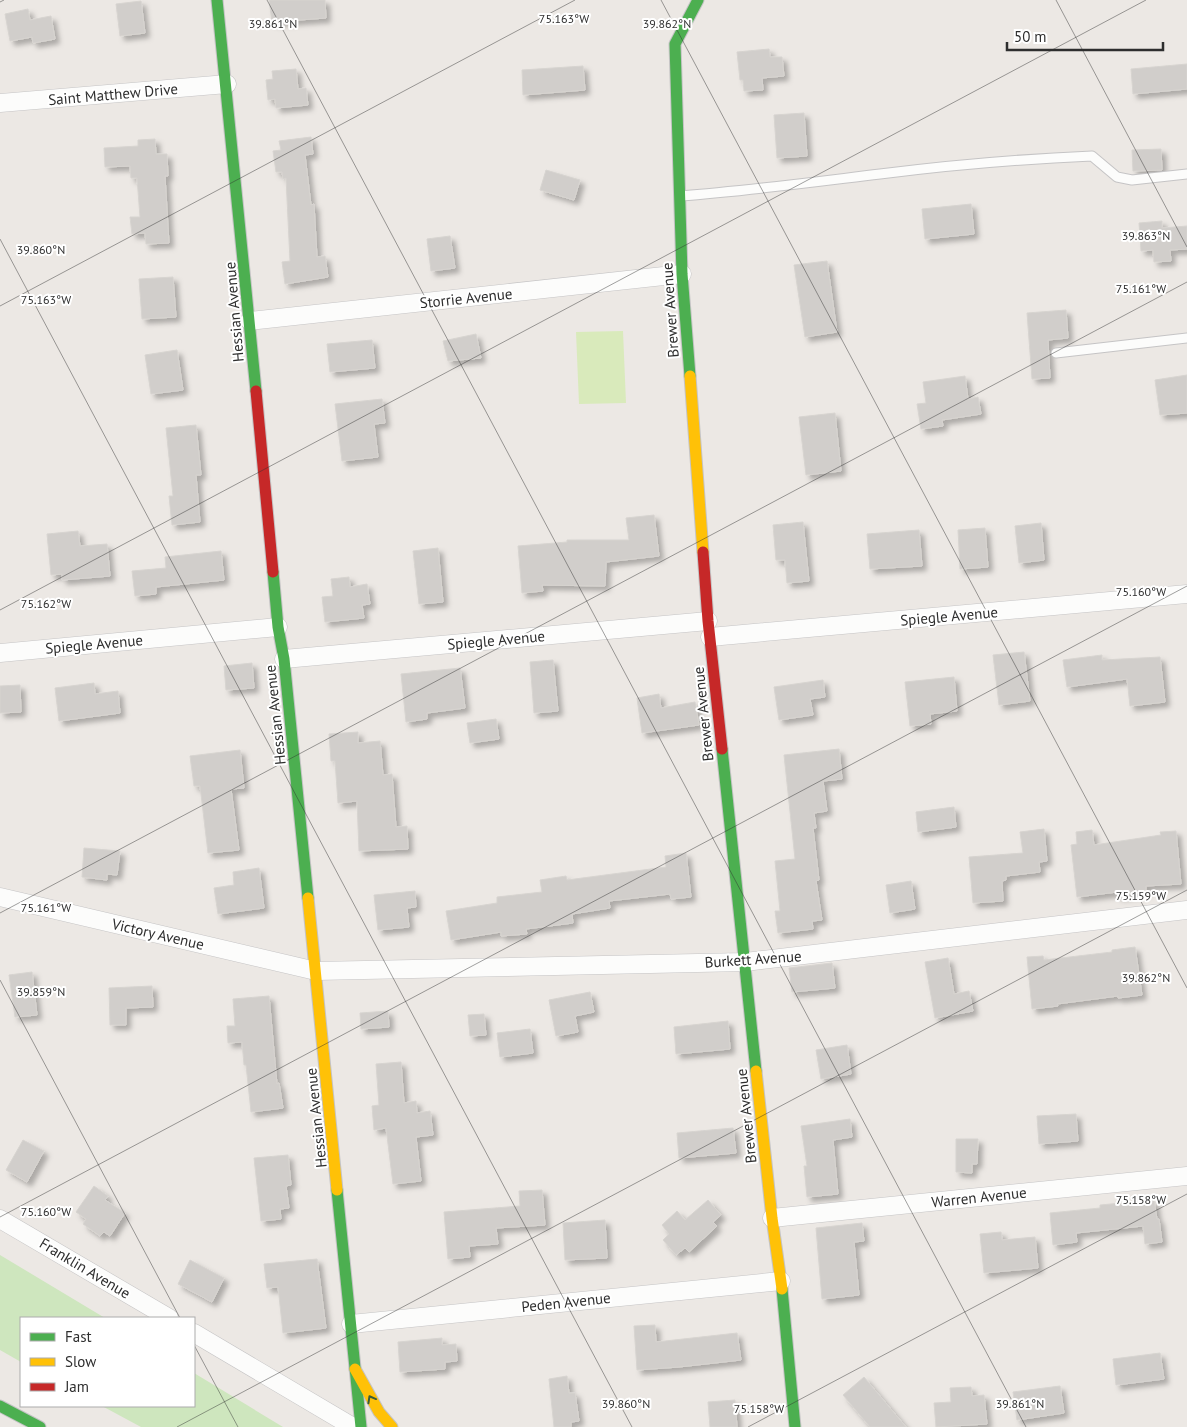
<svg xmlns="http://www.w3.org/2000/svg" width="1187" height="1427" font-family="'PT Sans',sans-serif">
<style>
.green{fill:#cee6be}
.pitch{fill:#d9eabb}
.building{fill:#d1cecb;stroke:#d7d4d0;filter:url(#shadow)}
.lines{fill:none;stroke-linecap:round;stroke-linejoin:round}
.lane-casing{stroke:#c5c4c5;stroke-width:11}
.street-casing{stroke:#c5c4c5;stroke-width:19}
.fast-casing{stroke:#c5c4c5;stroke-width:13}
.slow-casing{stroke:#c5c4c5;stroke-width:13}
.jam-casing{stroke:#c5c4c5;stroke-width:13}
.lane{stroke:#fcfcfb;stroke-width:9}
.street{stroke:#fcfcfb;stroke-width:18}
.fast{stroke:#4caf50;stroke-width:11}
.slow{stroke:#ffc107;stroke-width:11}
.jam{stroke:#c62828;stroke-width:11}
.oneway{stroke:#385b3a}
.ticks{fill:none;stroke:#2e2e2e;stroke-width:1;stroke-opacity:0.45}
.labels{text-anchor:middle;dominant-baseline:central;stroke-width:4;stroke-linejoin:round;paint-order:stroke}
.street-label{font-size:15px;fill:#2e2e2e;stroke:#fff}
.ticks-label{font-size:12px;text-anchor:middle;fill:#2e2e2e;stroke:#fff;stroke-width:4;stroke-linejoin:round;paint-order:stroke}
</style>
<defs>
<filter id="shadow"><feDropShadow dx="4.5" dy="4.5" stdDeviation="2.5" flood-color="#0004"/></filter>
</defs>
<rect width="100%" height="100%" fill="#ece8e4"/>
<g class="green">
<polygon points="0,1255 105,1318 21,1318 21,1362 0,1350"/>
<polygon points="194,1373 283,1427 141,1427 102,1406 194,1406"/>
</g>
<polygon class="pitch" points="623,331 626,403 579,404 576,332"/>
<g class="building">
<polygon points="269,0 325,0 326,18 272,22"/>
<polygon points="141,1 145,33 120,36 116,4"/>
<polygon points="28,9 30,20 51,16 55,39 33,43 32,37 10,41 5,14"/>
<polygon points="769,49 770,57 782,57 784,76 762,78 763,90 744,91 743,80 740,80 737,52"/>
<polygon points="1187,64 1187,89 1133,94 1131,69"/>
<polygon points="583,66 585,90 523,95 522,70"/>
<polygon points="296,69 298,89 306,88 308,105 276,108 275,99 268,100 266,80 273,79 272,71"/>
<polygon points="804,113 807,156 777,158 774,115"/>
<polygon points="311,137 313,154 305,155 311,205 314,204 317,257 325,256 328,277 285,284 282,262 290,261 286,178 283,179 282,172 276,172 273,151 281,150 279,141"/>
<polygon points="155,139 156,154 167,154 168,176 165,176 169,243 146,244 145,233 132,234 130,217 140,217 137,178 131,178 130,166 105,167 104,148 138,146 138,140"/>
<polygon points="1161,149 1162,170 1133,171 1132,150"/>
<polygon points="546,170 580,180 574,200 540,190"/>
<polygon points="971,204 974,234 925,239 922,209"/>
<polygon points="1162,221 1162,228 1187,226 1187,249 1170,250 1171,261 1154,262 1153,250 1141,251 1139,223"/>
<polygon points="450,236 455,268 431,271 427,239"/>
<polygon points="827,261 837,332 805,337 794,265"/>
<polygon points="173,277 176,317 142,319 139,279"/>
<polygon points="1066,310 1068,338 1048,340 1050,378 1032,379 1027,313"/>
<polygon points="476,334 481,358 448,361 443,341"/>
<polygon points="372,340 375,368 330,372 327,344"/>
<polygon points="177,350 183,390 151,394 145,355"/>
<polygon points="1187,375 1187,413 1160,415 1155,380"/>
<polygon points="965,376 968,399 978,397 981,414 942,420 943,426 921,429 917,404 926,403 923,382"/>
<polygon points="382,399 385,423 374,424 378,457 342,461 335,404"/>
<polygon points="835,413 841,471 806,475 799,417"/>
<polygon points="196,425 201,475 196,475 200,522 172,525 169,496 173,496 166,428"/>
<polygon points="654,515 659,556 606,562 605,586 542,585 543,591 522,593 518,546 567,542 567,540 629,540 626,518"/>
<polygon points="803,522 809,581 787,583 785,560 776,560 773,525"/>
<polygon points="1041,523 1044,560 1019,563 1015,526"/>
<polygon points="985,528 988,567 960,569 958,530"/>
<polygon points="919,530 922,566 870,569 867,534"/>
<polygon points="78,531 80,546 107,544 110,576 62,580 62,574 51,575 47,534"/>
<polygon points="438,548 443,602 419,604 413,551"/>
<polygon points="221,551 224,580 156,587 156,594 135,596 132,571 166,568 165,557"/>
<polygon points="349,577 350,587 367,584 370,604 362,605 364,618 325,622 322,597 333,596 331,579"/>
<polygon points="1024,652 1030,701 999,705 993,655"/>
<polygon points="1102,655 1102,660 1160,657 1165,702 1130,706 1127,679 1067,687 1063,660"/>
<polygon points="553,660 558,711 534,713 530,662"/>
<polygon points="252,663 254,688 226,690 224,666"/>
<polygon points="460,668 465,708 427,713 427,719 406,722 401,674"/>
<polygon points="954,677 957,711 930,714 931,724 910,726 905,682"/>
<polygon points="823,680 825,697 810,699 813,715 779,720 774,687"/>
<polygon points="94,683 95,694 118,691 120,713 59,721 55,688"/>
<polygon points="20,685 21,712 0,713 0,686"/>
<polygon points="659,694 661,708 695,702 699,725 642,733 637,698"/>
<polygon points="496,719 499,739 470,743 467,723"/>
<polygon points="358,732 358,743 380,741 383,775 392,774 396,827 407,826 408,849 359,851 357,801 338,803 335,761 331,761 329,734"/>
<polygon points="839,749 842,779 823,781 827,811 814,813 816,828 813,828 819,880 816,881 822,920 812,921 813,929 778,933 775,911 780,911 775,861 795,859 784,755"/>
<polygon points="240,750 244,788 231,789 239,850 208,853 200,786 194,786 190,756"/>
<polygon points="954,807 956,827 918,832 916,812"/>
<polygon points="1044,829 1047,861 1039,862 1040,872 1006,876 1006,880 1002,881 1003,901 973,903 969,857 1023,853 1020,832"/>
<polygon points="1092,830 1094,845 1161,835 1160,832 1176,831 1181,884 1146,886 1146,892 1118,896 1117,892 1077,897 1071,845 1077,844 1076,832"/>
<polygon points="84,848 120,851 117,875 107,874 107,880 82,877"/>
<polygon points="686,853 691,897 671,899 670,894 609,901 610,908 572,914 573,923 526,929 527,934 501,936 501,932 451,940 446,911 497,903 497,897 542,892 540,880 566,876 567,880 666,867 665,856"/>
<polygon points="259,868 264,908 218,914 214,888 234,885 233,872"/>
<polygon points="911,881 915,909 890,913 886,885"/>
<polygon points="415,891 416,907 407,908 409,927 378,930 374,895"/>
<polygon points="1135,947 1142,995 1118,998 1118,996 1057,1004 1058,1006 1032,1009 1027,957 1043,956 1044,960 1112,952 1112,950"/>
<polygon points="948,958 954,994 969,991 973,1011 935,1018 925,962"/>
<polygon points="832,963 835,988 792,992 789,968"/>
<polygon points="32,972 37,1015 15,1017 9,975"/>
<polygon points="152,986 153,1007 126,1008 126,1025 110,1025 109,988"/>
<polygon points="590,992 594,1012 575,1016 578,1032 556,1036 549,1000"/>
<polygon points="269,996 277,1084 279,1083 283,1108 251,1112 246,1065 244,1065 242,1042 228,1043 227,1026 235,1026 233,999"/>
<polygon points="388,1011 389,1027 361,1029 360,1013"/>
<polygon points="484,1014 486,1035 470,1036 468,1015"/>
<polygon points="728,1021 730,1049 676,1054 674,1027"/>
<polygon points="530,1029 533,1053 500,1057 497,1033"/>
<polygon points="847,1045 851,1074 821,1079 816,1050"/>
<polygon points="401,1062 404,1103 416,1101 417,1113 430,1111 433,1135 416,1137 421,1181 393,1184 386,1128 374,1130 372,1106 379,1105 376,1064"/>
<polygon points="1076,1114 1078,1141 1039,1144 1037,1116"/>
<polygon points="850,1119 852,1137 833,1140 838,1194 807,1197 804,1166 807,1166 801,1126"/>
<polygon points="733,1128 736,1153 679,1158 677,1133"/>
<polygon points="956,1139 978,1139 977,1164 972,1164 972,1173 956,1172"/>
<polygon points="23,1140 44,1151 27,1182 6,1170"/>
<polygon points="288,1155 291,1185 286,1186 289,1208 280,1209 281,1219 261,1221 254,1158"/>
<polygon points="94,1186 108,1196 105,1200 125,1213 110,1236 104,1232 100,1236 83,1224 86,1219 76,1212"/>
<polygon points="542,1190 545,1225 496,1228 498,1244 469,1246 470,1257 448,1259 444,1212 520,1206 519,1191"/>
<polygon points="708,1200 721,1215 713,1222 717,1226 689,1252 685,1248 676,1255 663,1240 669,1234 662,1225 677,1211 685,1220"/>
<polygon points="1154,1200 1157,1219 1159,1219 1162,1242 1145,1244 1143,1226 1076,1233 1077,1242 1053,1245 1050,1213 1100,1208 1100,1205"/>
<polygon points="605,1220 607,1258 565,1260 563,1223"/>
<polygon points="862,1223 864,1241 854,1242 859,1295 822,1299 816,1228"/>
<polygon points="1001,1232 1002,1240 1035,1237 1038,1268 984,1273 980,1234"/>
<polygon points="317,1259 326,1328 283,1333 278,1287 267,1288 264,1264"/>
<polygon points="190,1260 224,1278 212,1302 178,1284"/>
<polygon points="655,1325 656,1342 737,1333 741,1360 679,1367 637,1370 634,1326"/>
<polygon points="442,1338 442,1345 456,1344 457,1361 445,1362 445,1369 400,1372 398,1342"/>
<polygon points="1160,1353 1164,1379 1116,1385 1113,1359"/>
<polygon points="567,1376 569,1393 575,1393 579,1421 571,1422 571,1427 554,1427 549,1379"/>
<polygon points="864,1377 906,1427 870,1427 843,1395"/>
<polygon points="1060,1386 1064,1413 1017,1420 1013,1392"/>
<polygon points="971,1387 972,1396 984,1395 987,1424 936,1427 934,1403 951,1402 950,1388"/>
<polygon points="735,1400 737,1427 710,1427 708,1402"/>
</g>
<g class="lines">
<g class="lane-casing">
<g id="lane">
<path d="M 680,196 C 747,191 814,182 880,174 C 951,165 1021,159 1092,156 L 1117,177 L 1132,180 L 1187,174"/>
<polyline points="1056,353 1187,338"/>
</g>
</g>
<g class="street-casing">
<g id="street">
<polyline points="0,103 227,84"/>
<polyline points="250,321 682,274"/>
<polyline points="710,637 1187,594"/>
<polyline points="0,653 278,627"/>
<polyline points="284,659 708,621"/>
<polyline points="0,897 316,971 745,962 1187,910"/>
<polyline points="772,1218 1187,1176"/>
<polyline points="0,1219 169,1318"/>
<polyline points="351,1324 781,1281"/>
<polyline points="194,1333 353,1427"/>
</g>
</g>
<g class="fast-casing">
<g id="fast">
<polyline points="217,0 256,391"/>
<polyline points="690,376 682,274 675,44 698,0"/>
<polyline points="273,572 278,627 284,659 308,898"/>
<polyline points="722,749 756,1071"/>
<polyline points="337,1190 361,1427"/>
<polyline points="782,1289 795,1427"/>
<polyline points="0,1406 40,1427"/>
</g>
</g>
<g class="slow-casing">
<g id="slow">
<polyline points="690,376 703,552"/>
<polyline points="308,898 337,1190"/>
<polyline points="756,1071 772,1218 782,1289"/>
<polyline points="355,1369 379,1412 392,1427"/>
</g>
</g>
<g class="jam-casing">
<g id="jam">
<polyline points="256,391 273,572"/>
<polyline points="703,552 708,621 722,749"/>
</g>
</g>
<use href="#lane" class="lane"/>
<use href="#street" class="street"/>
<use href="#fast" class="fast"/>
<use href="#slow" class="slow"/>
<use href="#jam" class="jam"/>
</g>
<defs><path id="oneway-chevron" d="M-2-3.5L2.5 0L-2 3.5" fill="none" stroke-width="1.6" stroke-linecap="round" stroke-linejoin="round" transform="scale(1.25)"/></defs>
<use class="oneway" href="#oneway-chevron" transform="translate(371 1399) rotate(-119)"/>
<path class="ticks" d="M 267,0 L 1026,1427M 661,0 L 1187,988M 1056,0 L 1187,247M 0,2 L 4,0M 0,239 L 632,1427M 0,306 L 575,0M 0,610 L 1146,0M 0,913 L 1187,282M 0,980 L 180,1318M 0,1217 L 1187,586M 194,1345 L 238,1427M 177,1427 L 1187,890M 748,1427 L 1187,1194"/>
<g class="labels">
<g class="street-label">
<text transform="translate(113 94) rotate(-5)">Saint Matthew Drive</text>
<text transform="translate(466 298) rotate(-6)">Storrie Avenue</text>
<text transform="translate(670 310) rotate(-94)">Brewer Avenue</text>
<text transform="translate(234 312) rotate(-95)">Hessian Avenue</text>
<text transform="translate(949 616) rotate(-5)">Spiegle Avenue</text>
<text transform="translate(496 640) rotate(-5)">Spiegle Avenue</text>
<text transform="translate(94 644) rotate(-5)">Spiegle Avenue</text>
<text transform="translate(703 714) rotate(-96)">Brewer Avenue</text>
<text transform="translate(275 715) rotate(-96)">Hessian Avenue</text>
<text transform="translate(158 934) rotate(13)">Victory Avenue</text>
<text transform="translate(753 959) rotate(-4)">Burkett Avenue</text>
<text transform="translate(746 1116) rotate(-96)">Brewer Avenue</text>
<text transform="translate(316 1118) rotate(-96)">Hessian Avenue</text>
<text transform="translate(979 1197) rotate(-6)">Warren Avenue</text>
<text transform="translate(85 1268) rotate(31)">Franklin Avenue</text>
<text transform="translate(566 1302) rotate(-6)">Peden Avenue</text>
</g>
</g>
<g class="ticks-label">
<text x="564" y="23">75.163°W</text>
<text x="273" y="28">39.861°N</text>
<text x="667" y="28">39.862°N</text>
<text x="1146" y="240">39.863°N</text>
<text x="41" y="254">39.860°N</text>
<text x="1141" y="293">75.161°W</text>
<text x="46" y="304">75.163°W</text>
<text x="1141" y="596">75.160°W</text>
<text x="46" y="608">75.162°W</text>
<text x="1141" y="900">75.159°W</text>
<text x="46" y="912">75.161°W</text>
<text x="1146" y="982">39.862°N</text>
<text x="41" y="996">39.859°N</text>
<text x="1141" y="1204">75.158°W</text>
<text x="46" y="1216">75.160°W</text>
<text x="626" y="1408">39.860°N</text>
<text x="1020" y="1408">39.861°N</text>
<text x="759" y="1413">75.158°W</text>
</g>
<rect x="20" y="1317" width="175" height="90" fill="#ffffff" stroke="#ababab"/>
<rect x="30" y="1333" width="25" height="8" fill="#4caf50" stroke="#ababab"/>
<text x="65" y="1342" font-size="15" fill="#2e2e2e">Fast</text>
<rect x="30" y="1358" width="25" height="8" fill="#ffc107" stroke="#ababab"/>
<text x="65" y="1367" font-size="15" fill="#2e2e2e">Slow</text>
<rect x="30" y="1383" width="25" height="8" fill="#c62828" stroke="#ababab"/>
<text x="65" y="1392" font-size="15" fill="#2e2e2e">Jam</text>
<path d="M1007 42v8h156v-8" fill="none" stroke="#2e2e2e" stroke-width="2.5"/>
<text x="1014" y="42" font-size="15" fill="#2e2e2e" stroke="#ffffff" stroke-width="4" paint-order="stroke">50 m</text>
</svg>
